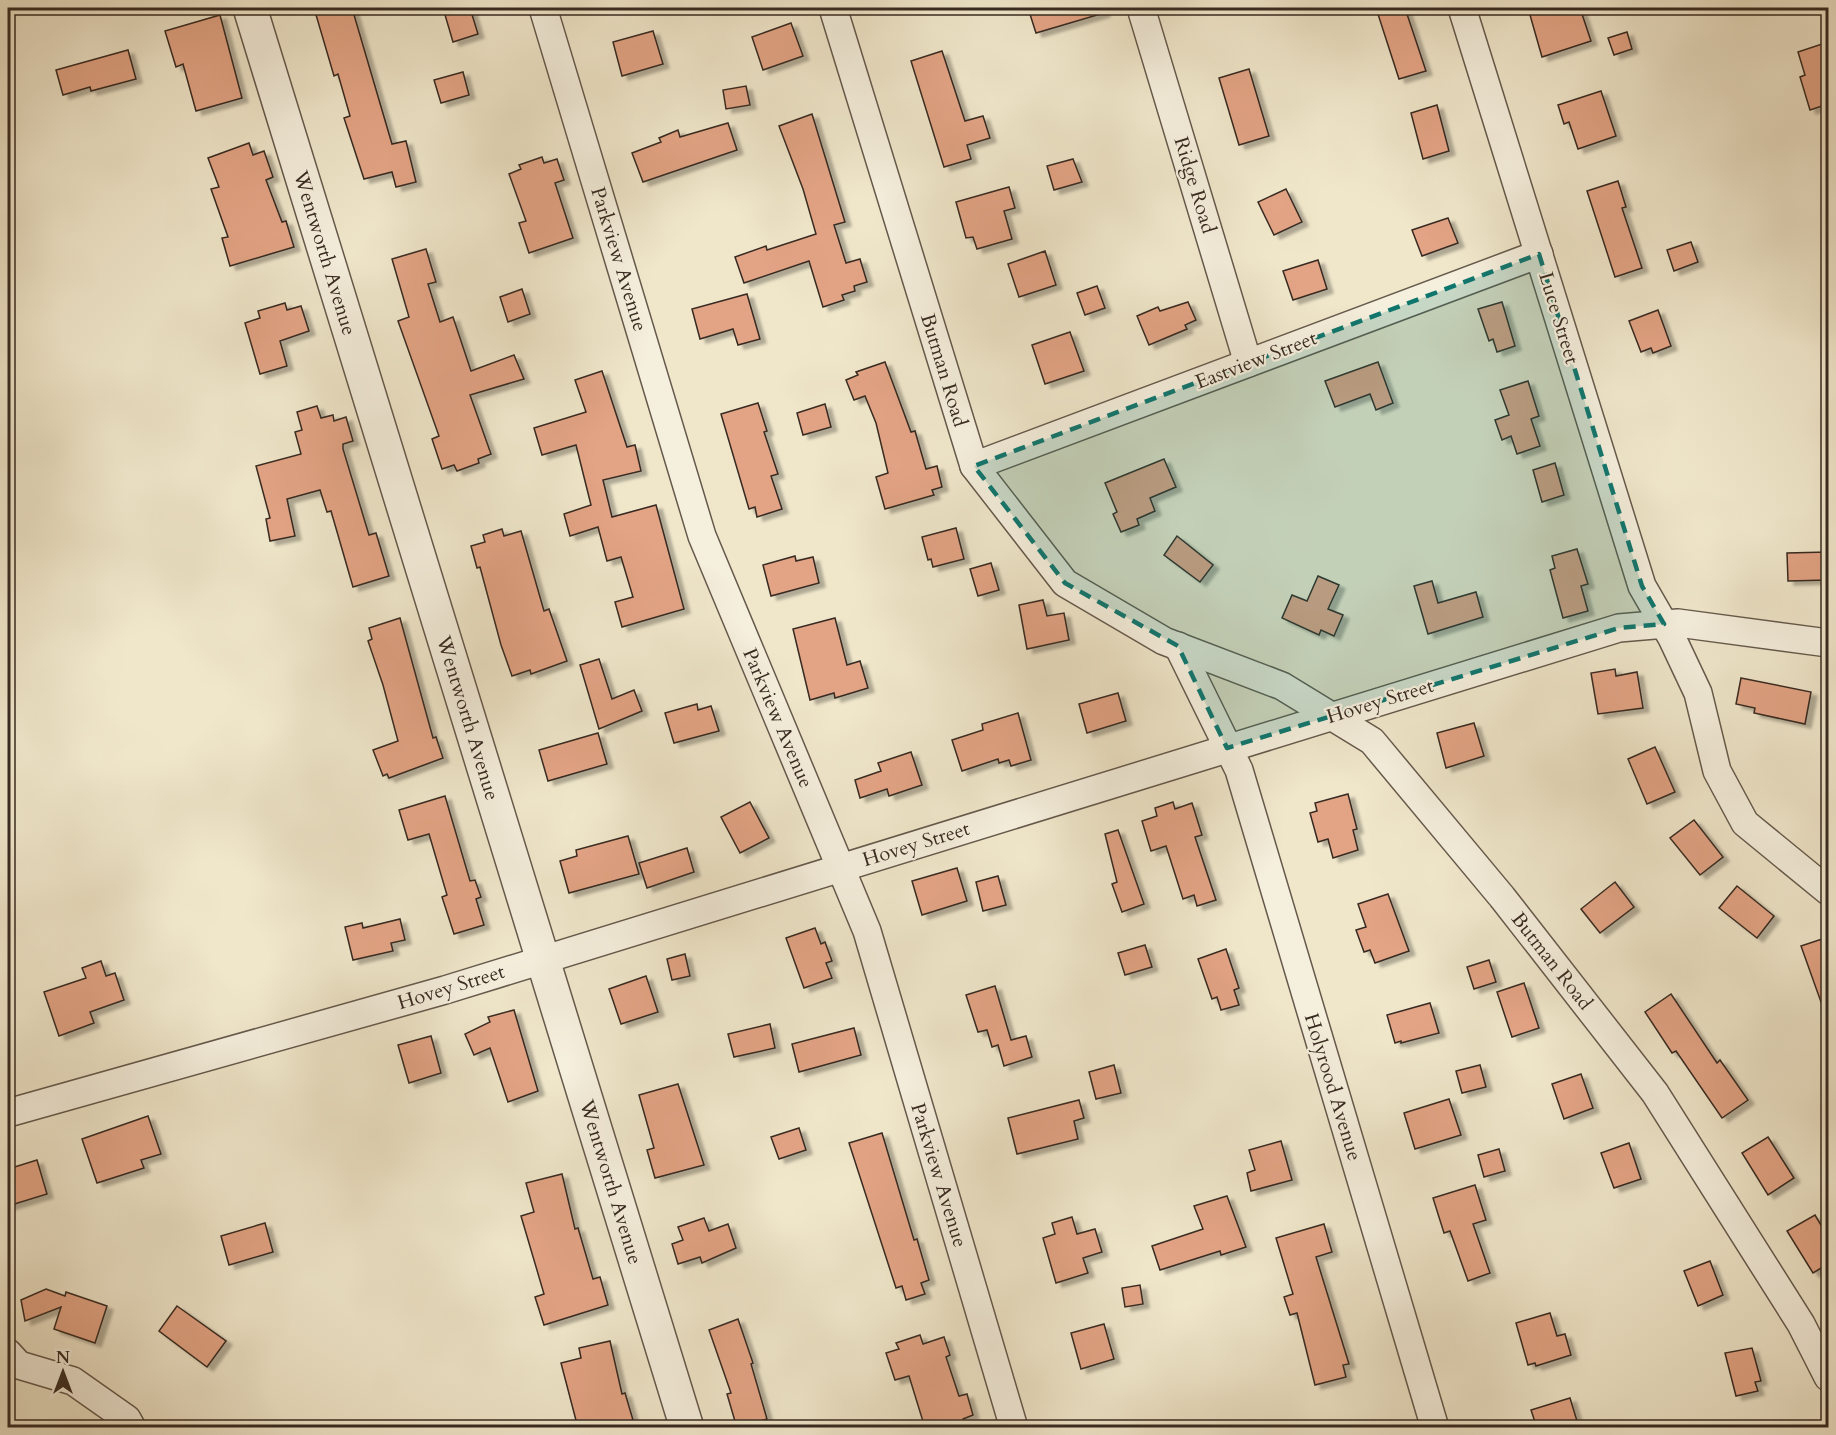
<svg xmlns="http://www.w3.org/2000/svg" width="1836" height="1435" font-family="Cardo,serif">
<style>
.building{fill:#e3a485;stroke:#372a21;stroke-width:1.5;filter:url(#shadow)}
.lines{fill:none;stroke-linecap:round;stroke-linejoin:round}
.minor-casing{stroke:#65594c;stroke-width:30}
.tertiary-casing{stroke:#65594c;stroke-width:36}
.minor{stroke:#f5efdd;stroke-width:27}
.tertiary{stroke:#f5efdd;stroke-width:33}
.marked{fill:#0f766e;fill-opacity:0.2;stroke:#0f766e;stroke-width:4.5;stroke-dasharray:12 8;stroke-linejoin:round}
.labels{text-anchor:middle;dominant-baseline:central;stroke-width:4.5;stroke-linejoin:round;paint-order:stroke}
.street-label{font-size:20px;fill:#372a21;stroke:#f5efdd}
</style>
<defs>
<filter id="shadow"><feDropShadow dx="6" dy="4" stdDeviation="1.5" flood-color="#0004"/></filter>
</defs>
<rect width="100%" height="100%" fill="#f0e7cb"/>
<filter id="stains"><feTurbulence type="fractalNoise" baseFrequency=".00333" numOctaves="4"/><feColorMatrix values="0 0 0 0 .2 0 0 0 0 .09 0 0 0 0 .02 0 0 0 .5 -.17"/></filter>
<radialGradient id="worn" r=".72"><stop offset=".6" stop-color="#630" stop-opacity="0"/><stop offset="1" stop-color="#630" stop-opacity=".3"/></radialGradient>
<g class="building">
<polygon points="314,8 352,8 392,144 406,141 416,182 396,187 392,172 364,179 344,118 350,116 338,74 334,76"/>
<polygon points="443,8 470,8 478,34 453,42"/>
<polygon points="1028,8 1104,8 1104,13 1036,33"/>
<polygon points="1376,8 1405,8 1426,71 1399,79"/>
<polygon points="1528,8 1580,8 1591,41 1542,57"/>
<polygon points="220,15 242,98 196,111 183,64 176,67 165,31"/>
<polygon points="791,23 803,56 763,70 752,37"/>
<polygon points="653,31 663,64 622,76 613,42"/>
<polygon points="1627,32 1632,49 1614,55 1608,38"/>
<polygon points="1828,42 1828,104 1810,110 1800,77 1805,75 1798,52"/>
<polygon points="128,50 136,79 91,91 90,87 63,95 56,70"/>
<polygon points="942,51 965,121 983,116 990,138 967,145 971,159 944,167 911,61"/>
<polygon points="1249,69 1269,136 1239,145 1219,78"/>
<polygon points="463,72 469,95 441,103 434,80"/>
<polygon points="746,86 750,105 726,109 723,90"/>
<polygon points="1601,91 1616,136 1578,149 1569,122 1564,124 1558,105"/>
<polygon points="1437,105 1449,151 1423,159 1411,113"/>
<polygon points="812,114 845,222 834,225 846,263 860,259 867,282 854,286 855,291 842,295 844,300 823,307 809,261 744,283 735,257 766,246 767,250 816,234 803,189 779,126"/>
<polygon points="728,123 737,150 643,182 632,153 661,142 659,138 678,130 680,137"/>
<polygon points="249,143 253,155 264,151 273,177 266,180 282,222 286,221 294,247 230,266 222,238 228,237 211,189 219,187 208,158"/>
<polygon points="542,157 544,163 557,159 564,180 555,183 573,238 529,253 519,223 526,221 509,174 521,169 519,165"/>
<polygon points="1073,159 1082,182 1054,190 1047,166"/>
<polygon points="1618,181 1626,207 1622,208 1642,268 1615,277 1587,191"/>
<polygon points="1009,187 1015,208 1004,211 1012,239 977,249 973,237 966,238 956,202"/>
<polygon points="1286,189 1302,222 1274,235 1258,202"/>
<polygon points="1448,218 1458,243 1422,256 1412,230"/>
<polygon points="1691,242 1698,262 1674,271 1667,250"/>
<polygon points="426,249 436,282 428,284 440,322 453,317 471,371 514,355 524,379 470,395 491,454 478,459 479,463 457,471 454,465 442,469 432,439 439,436 398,321 409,317 392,259"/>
<polygon points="1045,251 1056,285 1019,297 1008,264"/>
<polygon points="1318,260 1327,289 1293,300 1283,271"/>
<polygon points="1097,286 1105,308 1085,315 1077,293"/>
<polygon points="522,289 530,314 508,322 500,297"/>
<polygon points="747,294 760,339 738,345 733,329 700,339 692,309"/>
<polygon points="1188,302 1196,320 1185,325 1187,329 1149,345 1137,316 1158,307 1160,311"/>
<polygon points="1502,302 1515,346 1497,352 1493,339 1489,341 1478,309"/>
<polygon points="285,303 287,310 301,306 309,331 280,341 287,366 260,374 245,323 260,318 258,311"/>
<polygon points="1658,310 1671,346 1653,353 1651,348 1641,352 1629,321"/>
<polygon points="1070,332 1084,371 1045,384 1032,345"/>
<polygon points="885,362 911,432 915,431 926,469 937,466 942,487 932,490 934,495 885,509 876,477 888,473 876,423 865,396 854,400 846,380 858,375 856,372"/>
<polygon points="1378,362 1393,403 1376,410 1370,394 1335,407 1325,381"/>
<polygon points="602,371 627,447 635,445 641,471 603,480 612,517 656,505 684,609 622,627 615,602 633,597 621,557 607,561 598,527 570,536 564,514 591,505 576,445 542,455 534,428 586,412 575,380"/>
<polygon points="1528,381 1539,416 1531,419 1540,446 1517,454 1511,436 1502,440 1495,420 1509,415 1500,390"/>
<polygon points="758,403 767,431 764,432 778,474 771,476 782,509 757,517 755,507 749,509 721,414"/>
<polygon points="825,404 831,427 803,435 797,413"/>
<polygon points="317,406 321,418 333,415 334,421 346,417 353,441 343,444 343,449 369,535 376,533 389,576 353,587 331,511 327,512 320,490 287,499 295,536 270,541 266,519 270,518 256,466 301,454 295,432 302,430 297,412"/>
<polygon points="1164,459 1176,487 1150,498 1155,511 1137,519 1139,525 1121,532 1113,514 1117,512 1105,483"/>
<polygon points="1555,463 1564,495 1542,502 1533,470"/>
<polygon points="956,528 964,559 933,567 931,559 928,560 922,537"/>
<polygon points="502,529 504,536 521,531 544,611 549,609 567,661 531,674 530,670 512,676 501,645 480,567 477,568 471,546 485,542 483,535"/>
<polygon points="1177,536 1213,565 1200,582 1164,555"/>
<polygon points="1577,549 1588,584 1581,586 1588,611 1563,618 1550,570 1555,568 1552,556"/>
<polygon points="1828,552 1828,580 1788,581 1787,553"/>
<polygon points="795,556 796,561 813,557 819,583 771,596 763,565"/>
<polygon points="991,563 999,590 978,596 970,569"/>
<polygon points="1318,576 1339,585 1328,609 1343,615 1334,636 1321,630 1319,635 1282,618 1292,595 1307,601"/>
<polygon points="1432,581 1438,603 1476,592 1483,617 1428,634 1414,586"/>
<polygon points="1043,600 1047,616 1064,613 1069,640 1027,649 1019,605"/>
<polygon points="400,618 433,738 436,737 443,758 389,778 387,774 383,776 373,750 398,741 383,685 368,641 372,639 369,628"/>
<polygon points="835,618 847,665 860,661 868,688 835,698 834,693 810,700 793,629"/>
<polygon points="599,659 612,699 634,690 642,711 599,729 580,665"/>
<polygon points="1615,669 1616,676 1637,672 1643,708 1598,714 1591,673"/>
<polygon points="1741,678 1811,692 1805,724 1754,713 1755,708 1736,704"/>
<polygon points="1118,693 1126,721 1087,733 1079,704"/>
<polygon points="697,704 698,710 711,706 719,731 674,743 665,713"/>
<polygon points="1018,713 1031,760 1011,766 1009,760 999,763 998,759 962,771 952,740 983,730 982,724"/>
<polygon points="1474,723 1484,756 1446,768 1437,733"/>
<polygon points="598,733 607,764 548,781 539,750"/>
<polygon points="1655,747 1675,792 1647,804 1628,759"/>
<polygon points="911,752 922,785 889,796 887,789 860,798 855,780 881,771 878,763"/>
<polygon points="1348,794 1357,829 1353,830 1358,850 1333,858 1328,839 1318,842 1310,813 1317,811 1315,803"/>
<polygon points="445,796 470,881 475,880 481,897 476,899 484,925 454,934 442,897 447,895 429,834 408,840 399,810"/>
<polygon points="750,802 769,838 740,853 721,817"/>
<polygon points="1173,802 1175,809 1192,803 1202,835 1195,837 1216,900 1197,906 1194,895 1183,899 1166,846 1151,851 1142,821 1157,816 1155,808"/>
<polygon points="1694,820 1723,857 1700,875 1670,838"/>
<polygon points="1118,830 1144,904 1122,912 1112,884 1117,882 1105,834"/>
<polygon points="628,836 639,874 569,893 560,861 577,856 576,850"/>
<polygon points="687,848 694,872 647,888 639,863"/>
<polygon points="957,868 967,901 922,915 912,881"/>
<polygon points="998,876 1006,905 983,911 976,882"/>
<polygon points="1615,882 1634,907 1600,933 1581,909"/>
<polygon points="1737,886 1774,916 1757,938 1719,908"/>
<polygon points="1388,894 1409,951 1375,963 1370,950 1364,952 1356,930 1366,927 1358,904"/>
<polygon points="400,919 405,940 391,943 393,951 353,960 345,927 362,923 363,928"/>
<polygon points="815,928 821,944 825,942 832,961 826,963 832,978 804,988 786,938"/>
<polygon points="1828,937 1828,1015 1826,1016 1801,946"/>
<polygon points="1145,945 1152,967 1125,975 1118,953"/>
<polygon points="1226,949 1239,988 1234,990 1239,1005 1221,1010 1217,997 1212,999 1198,959"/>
<polygon points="685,954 690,976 672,980 667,959"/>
<polygon points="1489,960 1496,982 1474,989 1467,967"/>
<polygon points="101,961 106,976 115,973 124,1000 90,1012 94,1023 59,1036 44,992 86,978 82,968"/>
<polygon points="646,976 658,1012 621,1024 609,989"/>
<polygon points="1524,983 1539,1028 1512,1037 1497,992"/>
<polygon points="995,986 1011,1040 1026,1036 1032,1057 1004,1066 998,1045 992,1047 987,1030 978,1032 966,995"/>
<polygon points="1671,994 1717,1063 1720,1060 1748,1100 1722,1118 1676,1051 1672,1053 1645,1012"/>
<polygon points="1430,1003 1439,1033 1401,1043 1401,1041 1395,1043 1387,1015"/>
<polygon points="514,1010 538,1091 508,1102 490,1048 474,1055 465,1034 490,1022 488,1017"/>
<polygon points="770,1024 775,1048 734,1057 728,1034"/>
<polygon points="854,1028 861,1055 799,1072 792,1044"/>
<polygon points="431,1036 441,1073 409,1083 398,1045"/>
<polygon points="1114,1065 1121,1093 1096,1099 1089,1072"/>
<polygon points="1480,1065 1486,1087 1462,1093 1456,1071"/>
<polygon points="1581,1074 1593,1108 1564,1119 1552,1084"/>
<polygon points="678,1084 704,1165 655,1178 647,1150 654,1148 639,1095"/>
<polygon points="1449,1099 1461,1135 1415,1149 1404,1113"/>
<polygon points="1079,1100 1084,1118 1074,1121 1078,1139 1017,1154 1008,1118"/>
<polygon points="148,1116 161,1154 141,1160 144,1168 97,1183 82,1139"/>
<polygon points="799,1128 806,1150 779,1159 771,1137"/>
<polygon points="882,1133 914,1240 917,1239 929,1280 921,1283 925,1294 906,1300 902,1286 896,1288 849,1143"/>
<polygon points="1768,1137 1794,1178 1768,1195 1742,1153"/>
<polygon points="1281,1141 1292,1180 1251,1191 1247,1173 1255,1170 1249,1150"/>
<polygon points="1629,1143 1641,1179 1614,1188 1601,1153"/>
<polygon points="1499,1149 1505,1171 1484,1177 1478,1155"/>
<polygon points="37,1160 47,1194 8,1206 8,1169"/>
<polygon points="562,1174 575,1229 578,1228 593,1279 600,1277 608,1305 544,1325 535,1297 544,1294 521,1216 534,1212 526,1183"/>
<polygon points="1475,1185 1486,1220 1473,1224 1490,1273 1468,1281 1450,1231 1444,1233 1433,1198"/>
<polygon points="1227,1196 1246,1247 1221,1255 1220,1251 1160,1270 1152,1246 1203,1229 1194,1206"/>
<polygon points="1815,1215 1828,1237 1828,1264 1813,1273 1787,1231"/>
<polygon points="1072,1217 1077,1234 1095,1229 1102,1252 1083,1258 1088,1273 1056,1283 1043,1238 1055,1234 1052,1223"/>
<polygon points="704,1218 709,1231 728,1224 736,1248 702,1263 700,1257 678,1264 672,1244 683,1240 678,1227"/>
<polygon points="265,1223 273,1252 229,1265 221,1236"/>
<polygon points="1324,1224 1332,1252 1316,1257 1349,1364 1343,1365 1346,1377 1315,1385 1297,1313 1290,1315 1284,1297 1293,1294 1276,1238"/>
<polygon points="1710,1261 1723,1295 1698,1306 1684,1271"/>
<polygon points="1140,1285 1143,1304 1125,1307 1122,1288"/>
<polygon points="46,1289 65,1296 66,1292 107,1306 95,1343 54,1329 61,1307 25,1321 21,1300"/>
<polygon points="177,1306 226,1341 207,1367 159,1331"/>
<polygon points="1550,1313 1557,1336 1565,1334 1571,1355 1536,1366 1535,1363 1528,1365 1516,1323"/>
<polygon points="738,1319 753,1363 751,1364 767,1419 737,1428 727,1394 731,1393 709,1330"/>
<polygon points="1104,1324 1114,1359 1081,1369 1071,1333"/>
<polygon points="920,1335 923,1344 944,1337 950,1355 946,1357 959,1396 967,1394 973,1415 963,1419 964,1424 952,1428 925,1428 909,1376 895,1380 886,1353 899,1349 896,1343"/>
<polygon points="610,1341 622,1394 625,1393 633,1420 620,1423 622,1428 578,1428 561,1363 581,1358 579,1348"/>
<polygon points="1752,1348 1761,1381 1755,1382 1758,1391 1736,1396 1725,1353"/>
<polygon points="1570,1398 1577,1421 1569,1424 1570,1428 1537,1428 1531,1410"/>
</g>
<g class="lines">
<g class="minor-casing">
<g id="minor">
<polyline points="543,8 702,536 867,931 1014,1428"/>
<polyline points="833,8 974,466 1065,583 1164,641 1282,686 1372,741 1502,897 1655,1093 1801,1324 1828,1377"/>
<polyline points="1141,8 1248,363"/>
<polyline points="1462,8 1642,586 1672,638 1698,693 1717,771 1745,823 1828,891"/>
<polyline points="974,466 1539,254"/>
<polyline points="1178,646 1239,770 1435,1428"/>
<polyline points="8,1113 445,990 1619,628 1678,623 1828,643"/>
<polyline points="8,1353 19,1365 73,1381 127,1419 132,1428"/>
</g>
</g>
<g class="tertiary-casing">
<polyline id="tertiary" points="250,8 687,1428"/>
</g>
<use href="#minor" class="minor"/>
<use href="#tertiary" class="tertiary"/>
</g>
<path class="marked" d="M 1539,254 L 1642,586 L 1664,624 L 1619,628 L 1227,748 L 1178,646 L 1065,583 L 974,466 Z"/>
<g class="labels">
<g class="street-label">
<text transform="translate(1195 185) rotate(73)">Ridge Road</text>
<text transform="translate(325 253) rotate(73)">Wentworth Avenue</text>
<text transform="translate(619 259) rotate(73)">Parkview Avenue</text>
<text transform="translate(1559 318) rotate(73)">Luce Street</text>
<text transform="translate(1256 360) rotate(-21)">Eastview Street</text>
<text transform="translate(944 370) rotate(73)">Butman Road</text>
<text transform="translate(1380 701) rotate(-17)">Hovey Street</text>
<text transform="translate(468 718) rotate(73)">Wentworth Avenue</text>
<text transform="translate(778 718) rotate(67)">Parkview Avenue</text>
<text transform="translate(916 844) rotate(-17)">Hovey Street</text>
<text transform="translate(1552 961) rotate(52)">Butman Road</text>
<text transform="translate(451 987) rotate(-17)">Hovey Street</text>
<text transform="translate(1333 1087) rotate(73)">Holyrood Avenue</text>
<text transform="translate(939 1175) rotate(73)">Parkview Avenue</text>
<text transform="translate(611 1182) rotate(73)">Wentworth Avenue</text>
</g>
</g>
<rect width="1836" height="1435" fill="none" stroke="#f0e7cb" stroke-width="30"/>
<rect x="9" y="9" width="1818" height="1417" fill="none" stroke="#372a21" stroke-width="3"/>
<rect x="15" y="15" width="1806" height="1405" fill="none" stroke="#372a21" stroke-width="1.5"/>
<g transform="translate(63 1372)" stroke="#f5efdd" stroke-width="4.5" paint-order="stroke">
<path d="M0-4.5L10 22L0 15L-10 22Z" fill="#372a21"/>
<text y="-9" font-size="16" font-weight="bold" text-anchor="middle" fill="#372a21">N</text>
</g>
<rect width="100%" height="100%" filter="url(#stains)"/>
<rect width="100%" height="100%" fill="url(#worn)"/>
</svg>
